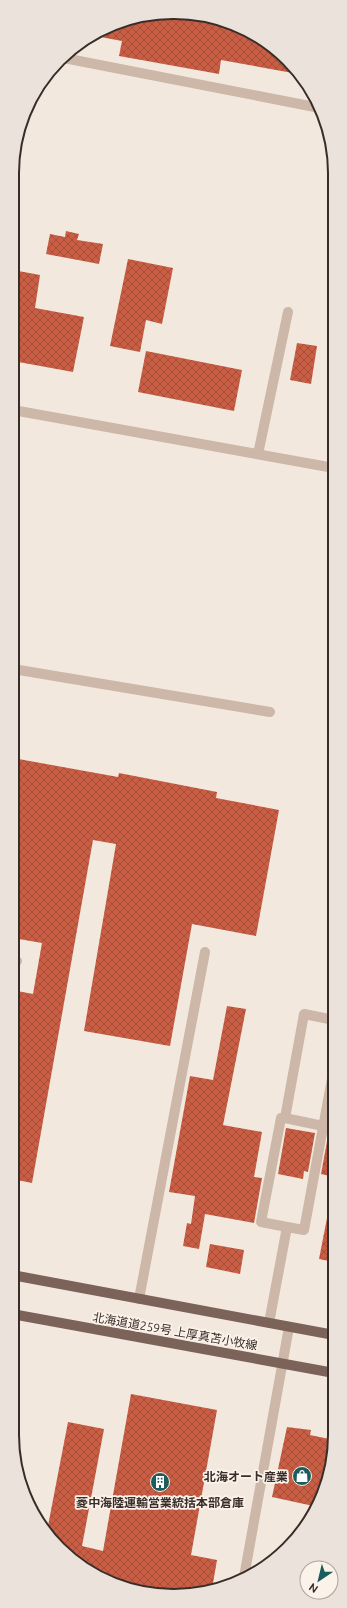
<svg xmlns="http://www.w3.org/2000/svg" width="347" height="1608" font-family="Ubuntu,'Noto Sans JP',sans-serif">
<style>
.building{fill:url(#building-cross-hatch)}
.lines{fill:none;stroke-linecap:round;stroke-linejoin:round}
.minor{stroke:#ccb7a9;stroke-width:10}
.major{stroke:#7b6359;stroke-width:10}
.labels{text-anchor:middle;dominant-baseline:central;stroke-width:3.5;stroke-linejoin:round;paint-order:stroke}
.street-label{font-size:12px;fill:#392d29;stroke:#fbf2ea}
.poi-label{font-size:12px;font-weight:bold;fill:#392d29;stroke:#fbf2ea;text-anchor:end}
.rim{fill:none;stroke:#392d29;stroke-width:2}
</style>
<defs>
<pattern id="building-cross-hatch" width="8" height="8" patternUnits="userSpaceOnUse"><rect width="8" height="8" fill="#ca5e45"/><path d="M0 0l8 8M0 8l8-8" fill="none" stroke="#a54e3a"/></pattern>
</defs>
<rect width="100%" height="100%" fill="#f3e8de"/>
<g class="building">
<polygon points="194,13 245,29 288,59 298,74 221,60 219,74 119,56 122,41 95,36 131,18"/>
<polygon points="66,231 79,234 77,240 103,244 99,264 46,254 50,234 65,237"/>
<polygon points="128,259 173,268 162,324 146,320 140,352 110,346"/>
<polygon points="13,270 40,275 35,308 84,317 73,372 13,361"/>
<polygon points="297,343 317,346 311,384 290,380"/>
<polygon points="146,351 242,370 234,411 138,392"/>
<polygon points="13,758 118,777 119,773 217,792 216,798 279,810 256,936 192,924 170,1046 84,1031 116,844 93,840 32,1183 12,1179 12,990 33,994 42,943 13,938"/>
<polygon points="227,1006 246,1009 223,1125 262,1132 254,1177 262,1178 254,1223 205,1214 199,1249 183,1246 187,1223 191,1224 195,1196 169,1192 190,1076 213,1080"/>
<polygon points="286,1128 315,1133 308,1172 304,1171 303,1179 278,1174"/>
<polygon points="328,1136 334,1137 334,1177 321,1174"/>
<polygon points="328,1213 334,1213 334,1262 319,1259"/>
<polygon points="210,1244 244,1250 240,1274 206,1267"/>
<polygon points="131,1394 217,1410 191,1555 217,1560 212,1589 163,1596 102,1579 59,1549 47,1531 68,1422 104,1429 82,1546 103,1551"/>
<polygon points="287,1427 311,1430 310,1435 334,1440 334,1455 318,1507 272,1497"/>
</g>
<g class="lines">
<g class="minor">
<polyline points="64,58 320,108"/>
<polyline points="13,410 334,468"/>
<polyline points="258,454 288,312"/>
<polyline points="13,669 270,712"/>
<polyline points="13,960 17,961"/>
<polyline points="285,1118 281,1118 261,1222 287,1227"/>
<polyline points="323,1126 285,1118 304,1014 334,1020"/>
<polyline points="139,1299 205,952"/>
<polyline points="269,1323 287,1227 304,1230 334,1068"/>
<polyline points="244,1577 289,1327"/>
</g>
<g class="major">
<polyline points="12,1275 334,1335"/>
<polyline points="12,1314 334,1373"/>
</g>
</g>
<defs>
<g id="shop-disc" transform="scale(1)"><circle r="9.5" fill="#1c5c5c" stroke="#fbf2ea"/><path d="M-5-2.5h2.3a2.7 3.5 0 0 1 5.4 0H5L5.5 6h-11ZM-1.5-2.5h3a1.5 2.3 0 0 0-3 0Z" fill="#fff"/></g>
<g id="building-disc" transform="scale(1)"><circle r="9.5" fill="#1c5c5c" stroke="#fbf2ea"/><path d="M-4-6H4V6H1V3H-1V6H-4ZM-2.5-4.3h1.7v1.8h-1.7ZM.8-4.3h1.7v1.8H.8ZM-2.5-1h1.7V.8h-1.7ZM.8-1h1.7V.8H.8Z" fill="#fff"/></g>
</defs>
<g fill-rule="evenodd">
<use href="#shop-disc" x="302" y="1476"/>
<use href="#building-disc" x="160" y="1482"/>
</g>
<g class="labels">
<g class="street-label">
<text transform="translate(175 1331) rotate(10)">北海道道259号 上厚真苫小牧線</text>
</g>
<g class="poi-label">
<text x="288" y="1476">北海オート産業</text>
<text x="160" y="1502" text-anchor="middle">菱中海陸運輸営業統括本部倉庫</text>
</g>
</g>
<path d="M0 0H347V1608H0ZM173 19H174A154 154 0 0 1 328 173V1435A154 154 0 0 1 174 1589H173A154 154 0 0 1 19 1435V173A154 154 0 0 1 173 19Z" fill="#ebe2db" fill-rule="evenodd"/>
<path class="rim" d="M173 19H174A154 154 0 0 1 328 173V1435A154 154 0 0 1 174 1589H173A154 154 0 0 1 19 1435V173A154 154 0 0 1 173 19Z"/>
<g transform="translate(319 1580) rotate(215)"><circle r="19" fill="#fbf2ea" stroke="#ada39d"/>
<path d="M0-3L7 15L0 10L-7 15Z" fill="#1c5c5c"/>
<text y="-6" font-size="11" font-weight="bold" text-anchor="middle" fill="#392d29">N</text>
</g>
</svg>
